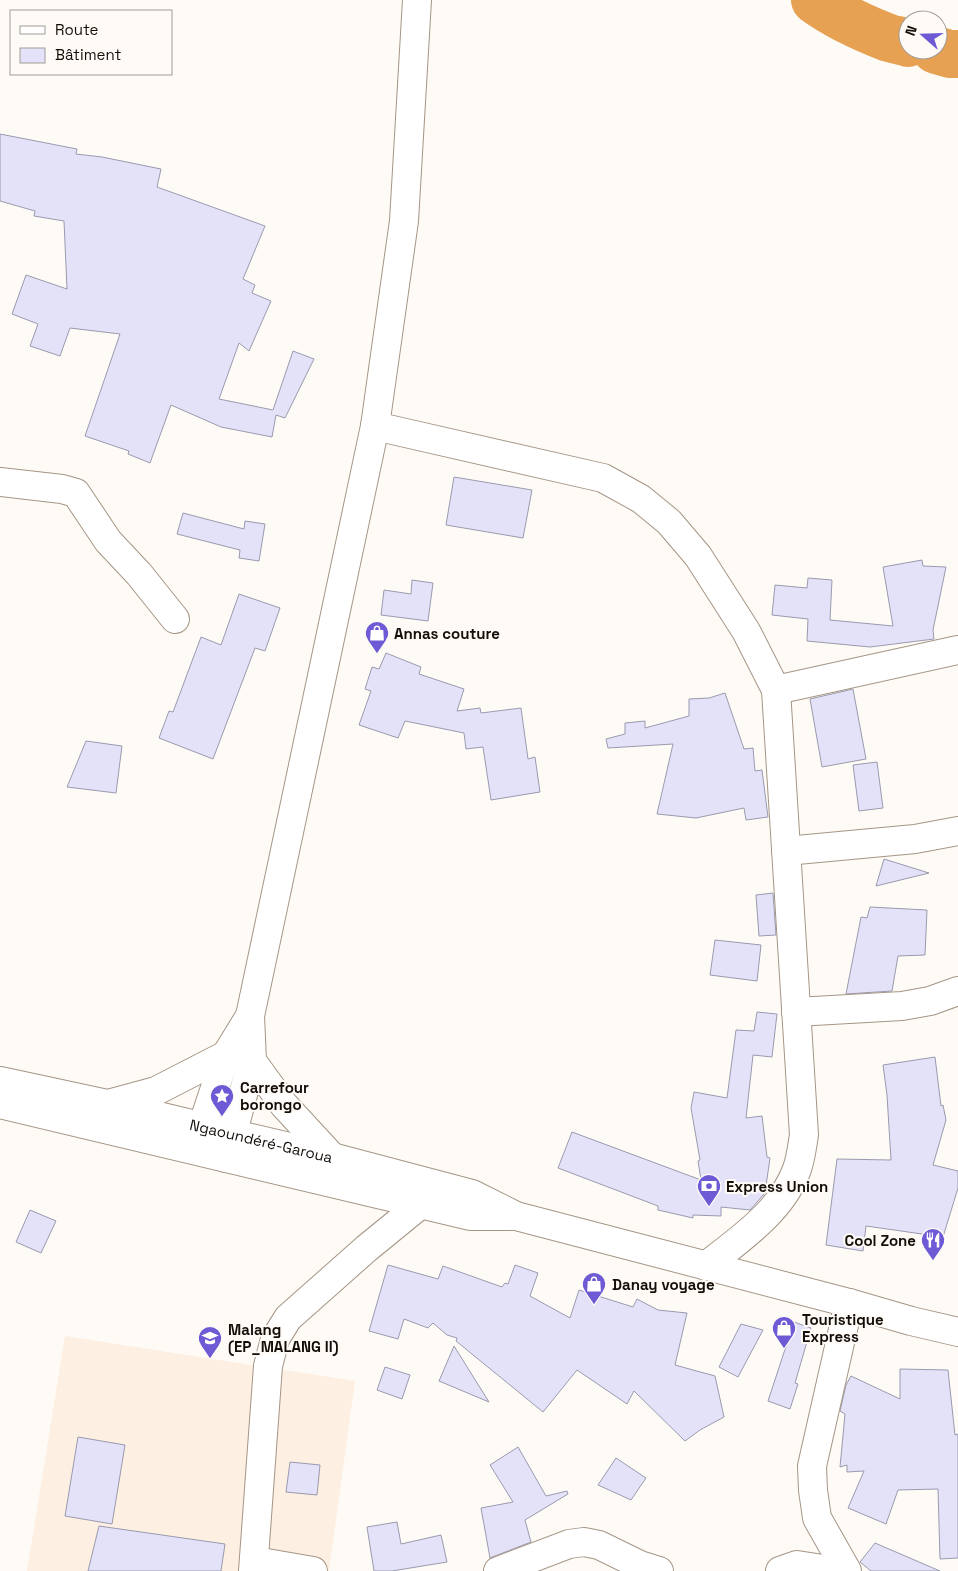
<svg xmlns="http://www.w3.org/2000/svg" width="958" height="1571" font-family="'Space Grotesk',sans-serif">
<style>
.built{fill:#fdefe1}
.lines{fill:none;stroke-linecap:round;stroke-linejoin:round}
.river{stroke:#e7a152;stroke-width:48}
.building{fill:#e3e2f9;stroke:#9a9aae}
.street-casing{stroke:#a59585;stroke-width:30}
.highway-casing{stroke:#a59585;stroke-width:30}
.street{stroke:#fff;stroke-width:28}
.highway{stroke:#fff;stroke-width:28}
.labels{text-anchor:middle;dominant-baseline:central;stroke-width:4;stroke-linejoin:round;paint-order:stroke}
.poi-label{font-size:15px;font-weight:bold;fill:#140e09;stroke:#fefbf7;text-anchor:start}
.street-label{font-size:15px;fill:#140e09;stroke:#fefbf7}
</style>
<rect width="100%" height="100%" fill="#fefbf7"/>
<polygon class="built" points="65,1336 355,1381 329,1571 27,1571"/>
<g class="lines">
<g class="river">
<path d="M 815,0 C 837,16 863,28 889,38 C 895,40 901,40 908,43"/>
<polyline points="936,50 950,54 958,54"/>
</g>
</g>
<g class="building">
<polygon points="0,134 77,149 76,154 102,157 161,169 157,187 265,226 243,279 255,285 252,293 271,301 249,351 239,343 219,399 273,410 293,351 314,359 285,418 276,415 272,437 221,427 171,405 150,463 128,454 129,451 85,436 120,334 70,328 60,356 30,346 38,324 12,314 26,275 67,289 64,221 34,216 35,211 0,201"/>
<polygon points="454,477 532,490 523,538 446,525"/>
<polygon points="183,513 244,529 245,521 265,524 259,561 239,558 240,550 177,534"/>
<polygon points="922,560 923,566 946,567 933,630 934,639 870,647 807,641 808,619 772,615 775,585 807,588 808,578 832,580 830,620 893,626 883,567"/>
<polygon points="412,580 433,583 428,621 381,615 384,590 411,594"/>
<polygon points="239,594 280,608 265,651 255,648 213,759 159,738 169,711 173,712 201,637 221,645"/>
<polygon points="386,653 421,667 419,674 464,689 457,711 480,708 481,713 521,708 528,759 535,757 540,792 491,800 483,747 466,749 464,733 405,721 398,738 359,725 371,691 365,689 372,667 379,669"/>
<polygon points="853,689 866,759 822,767 810,699"/>
<polygon points="725,693 744,749 753,748 755,771 762,770 768,817 746,820 744,808 696,818 657,814 673,744 608,748 606,739 625,734 625,723 645,721 645,728 689,716 689,699 709,698"/>
<polygon points="86,741 122,746 116,793 67,787"/>
<polygon points="877,762 883,808 859,811 853,765"/>
<polygon points="884,859 929,873 876,886"/>
<polygon points="773,893 776,935 759,936 756,895"/>
<polygon points="870,907 927,910 925,955 898,956 892,991 846,994 861,917 867,918"/>
<polygon points="715,940 761,945 757,981 710,975"/>
<polygon points="757,1012 777,1014 772,1057 753,1055 746,1118 762,1116 767,1157 770,1158 765,1193 750,1210 721,1207 721,1216 693,1215 693,1218 658,1210 658,1206 558,1168 572,1132 701,1180 698,1161 700,1160 691,1108 694,1092 727,1098 736,1030 754,1031"/>
<polygon points="935,1057 941,1106 943,1105 946,1120 933,1165 958,1171 958,1188 943,1237 866,1226 863,1251 826,1245 837,1159 891,1160 887,1095 883,1065"/>
<polygon points="30,1210 56,1221 41,1253 16,1242"/>
<polygon points="388,1265 438,1279 443,1266 502,1287 505,1283 508,1284 515,1265 538,1273 530,1296 570,1318 579,1290 633,1307 637,1299 658,1310 687,1313 675,1365 715,1376 724,1417 700,1430 685,1441 634,1391 627,1404 577,1370 543,1412 456,1341 457,1338 447,1335 433,1323 428,1328 404,1319 398,1339 369,1331"/>
<polygon points="794,1322 811,1328 795,1383 798,1384 790,1409 768,1401"/>
<polygon points="741,1324 763,1330 738,1377 719,1367"/>
<polygon points="454,1346 489,1402 439,1381"/>
<polygon points="385,1367 410,1375 402,1399 377,1390"/>
<polygon points="900,1369 948,1370 955,1435 958,1434 958,1558 940,1559 938,1489 898,1490 886,1524 848,1508 864,1471 847,1472 847,1465 840,1467 845,1414 840,1411 846,1385 851,1376 900,1399"/>
<polygon points="78,1437 125,1445 112,1524 65,1516"/>
<polygon points="518,1447 546,1496 567,1491 568,1494 525,1520 531,1542 490,1558 481,1508 513,1502 490,1465"/>
<polygon points="616,1458 646,1478 631,1500 598,1485"/>
<polygon points="290,1462 320,1465 317,1495 286,1492"/>
<polygon points="397,1522 401,1544 441,1535 447,1562 392,1571 374,1571 367,1527"/>
<polygon points="99,1526 225,1544 221,1571 88,1571"/>
<polygon points="875,1543 940,1571 871,1571 860,1562"/>
</g>
<g class="lines">
<g class="street-casing">
<g id="street">
<path d="M 375,426 L 603,478 L 641,499 L 669,522 L 698,556 L 746,631 L 776,690 L 804,1135 C 802,1146 801,1158 797,1169 C 782,1211 740,1239 706,1266"/>
<polyline points="0,482 62,489 76,493 108,541 139,574 175,619"/>
<polyline points="776,690 958,650"/>
<polyline points="786,851 915,839 958,831"/>
<polyline points="796,1012 902,1006 930,1001 958,991"/>
<polyline points="255,1561 313,1571"/>
<polyline points="253,1571 268,1366 275,1339 288,1318 367,1248 421,1204"/>
<polyline points="498,1571 569,1544 584,1542 599,1545 640,1565 659,1571"/>
<polyline points="780,1571 797,1565 836,1571"/>
<polyline points="847,1571 817,1518 813,1490 812,1466 849,1303"/>
</g>
</g>
<g class="highway-casing">
<g id="highway">
<polyline points="252,1061 284,1105 332,1157"/>
<path id="s1" d="M 0,1081 L 107,1104 L 332,1157 L 472,1194 L 516,1216 L 849,1303 L 911,1321 L 958,1332"/>
<polyline points="0,1104 470,1216 510,1216"/>
<polyline points="108,1104 156,1091 226,1055"/>
<polyline points="198,1143 202,1127 226,1055 250,1016"/>
<polyline points="226,1158 252,1061 250,1016 375,426 404,221 417,0"/>
</g>
</g>
<use href="#street" class="street"/>
<use href="#highway" class="highway"/>
</g>
<defs>
<g id="shop-pin" transform="scale(1.25)"><path d="M0 17L-7.5 6A9.5 9.5 0 1 1 7.5 6Z" fill="#6d5ad4" stroke="#fefbf7"/><path d="M-5-2.5h2.3a2.7 3.5 0 0 1 5.4 0H5L5.5 6h-11ZM-1.5-2.5h3a1.5 2.3 0 0 0-3 0Z" fill="#fff"/></g>
<g id="sight-pin" transform="scale(1.25)"><path d="M0 17L-7.5 6A9.5 9.5 0 1 1 7.5 6Z" fill="#6d5ad4" stroke="#fefbf7"/><path d="M0-6L1.8-2.2L6-1.7L2.9 1.2L3.7 5.4L0 3.3L-3.7 5.4L-2.9 1.2L-6-1.7L-1.8-2.2Z" fill="#fff"/></g>
<g id="bank-pin" transform="scale(1.25)"><path d="M0 17L-7.5 6A9.5 9.5 0 1 1 7.5 6Z" fill="#6d5ad4" stroke="#fefbf7"/><path d="M-6-4H6V4H-6ZM0-2.3a2.3 2.3 0 1 0 0 4.6a2.3 2.3 0 1 0 0-4.6Z" fill="#fff"/></g>
<g id="restaurant-pin" transform="scale(1.25)"><path d="M0 17L-7.5 6A9.5 9.5 0 1 1 7.5 6Z" fill="#6d5ad4" stroke="#fefbf7"/><path d="M-5-6h1v4h1v-4h1v4h1v-4h1v5L-1.5 .5V6h-2V.5L-5-1ZM5-6V6H3V1.5H1.5Q1.5-4 5-6Z" fill="#fff"/></g>
<g id="school-pin" transform="scale(1.25)"><path d="M0 17L-7.5 6A9.5 9.5 0 1 1 7.5 6Z" fill="#6d5ad4" stroke="#fefbf7"/><path d="M0-5L7-2L0 1L-7-2ZM-4 1L0 2.5L4 1V4Q0 6-4 4Z" fill="#fff"/></g>
</defs>
<g fill-rule="evenodd">
<use href="#shop-pin" x="377" y="633"/>
<use href="#sight-pin" x="222" y="1096"/>
<use href="#bank-pin" x="709" y="1186"/>
<use href="#restaurant-pin" x="933" y="1240"/>
<use href="#shop-pin" x="594" y="1284"/>
<use href="#shop-pin" x="784" y="1328"/>
<use href="#school-pin" x="210" y="1338"/>
</g>
<g class="labels">
<g class="poi-label">
<text x="394" y="633">Annas couture</text>
<text x="240" y="1087">Carrefour<tspan x="240" dy="17">borongo</tspan></text>
<text x="726" y="1186">Express Union</text>
<text x="916" y="1240" text-anchor="end">Cool Zone</text>
<text x="612" y="1284">Danay voyage</text>
<text x="802" y="1319">Touristique<tspan x="802" dy="17">Express</tspan></text>
<text x="228" y="1329">Malang<tspan x="228" dy="17">(EP_MALANG II)</tspan></text>
</g>
<g class="street-label">
<text stroke="none"><textPath href="#s1" startOffset="268">Ngaoundéré-Garoua</textPath></text>
</g>
</g>
<rect x="10" y="10" width="162" height="65" fill="#fefbf7" stroke="#a09c98"/>
<rect x="20" y="26" width="25" height="8" fill="#ffffff" stroke="#a09c98"/>
<text x="55" y="35" font-size="15" fill="#140e09">Route</text>
<rect x="20" y="48" width="25" height="15" fill="#e3e2f9" stroke="#a09c98"/>
<text x="55" y="60" font-size="15" fill="#140e09">Bâtiment</text>
<g transform="translate(923 35) rotate(290)"><circle r="24" fill="#fefbf7" stroke="#a09c98"/>
<path d="M0-4L9 19L0 12L-9 19Z" fill="#6d5ad4"/>
<text y="-8" font-size="14" font-weight="bold" text-anchor="middle" fill="#140e09">N</text>
</g>
</svg>
